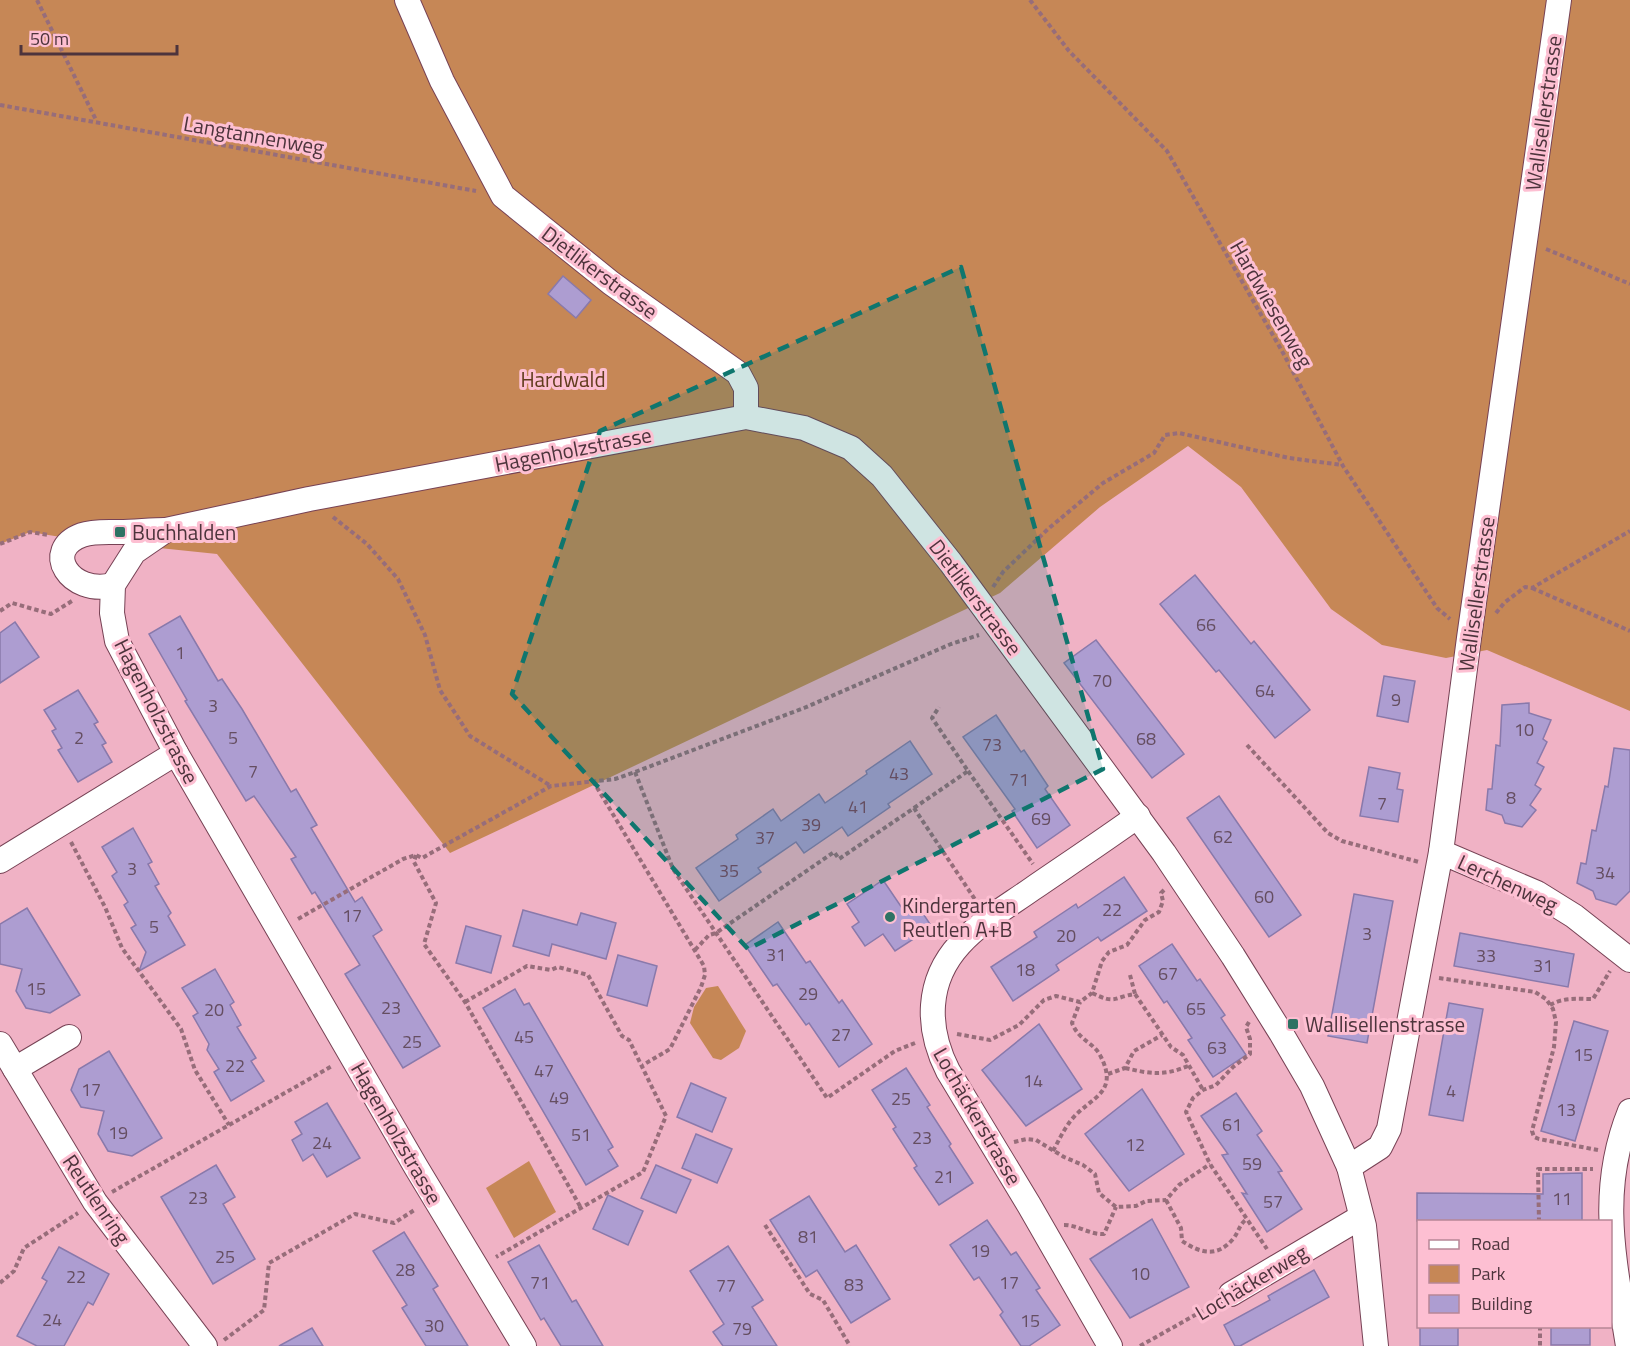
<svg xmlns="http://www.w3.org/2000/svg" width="1630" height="1346" font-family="'Titillium Web',sans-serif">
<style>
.green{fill:#c68756}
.building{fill:#ad9dd1;stroke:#8979ab;stroke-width:1.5}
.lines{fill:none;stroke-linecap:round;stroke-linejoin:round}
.minor-casing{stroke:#774255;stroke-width:26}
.path{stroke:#976d7a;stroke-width:4;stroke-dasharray:4.5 3;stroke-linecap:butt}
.minor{stroke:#fff;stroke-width:24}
.marked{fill:#0f766e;fill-opacity:0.2;stroke:#0f766e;stroke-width:4.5;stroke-dasharray:12 8;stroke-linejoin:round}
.poi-dot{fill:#2e7264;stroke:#fdbfd2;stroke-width:2}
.labels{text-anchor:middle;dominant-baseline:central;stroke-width:6;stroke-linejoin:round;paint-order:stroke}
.number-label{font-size:18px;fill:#654e61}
.street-label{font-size:21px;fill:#4d343c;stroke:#fdbfd2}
.park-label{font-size:21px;fill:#613c1d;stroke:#fdbfd2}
.poi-label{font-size:21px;fill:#4d343c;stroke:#fdbfd2;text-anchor:start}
</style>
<rect width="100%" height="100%" fill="#f0b2c5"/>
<g class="green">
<polygon points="0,0 1630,0 1630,711 1487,650 1446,658 1382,645 1331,609 1241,487 1188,446 1100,507 1000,593 450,853 217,554 73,539 30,532 0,544"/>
<polygon points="718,986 746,1031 739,1048 721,1060 713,1058 690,1023 694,1007 706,988"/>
<polygon points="529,1161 556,1212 514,1238 486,1188"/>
</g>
<g class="building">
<polygon points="563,276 591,300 576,318 548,294"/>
<polygon points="1195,575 1251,644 1254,641 1310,710 1275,738 1219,670 1216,672 1160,604"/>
<polygon points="180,616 218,681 222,679 242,709 291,792 296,789 317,825 311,828 355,902 362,897 382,930 373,936 440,1046 403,1068 345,974 360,965 315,892 312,894 291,859 296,857 254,796 246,801 185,701 187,700 149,634"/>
<polygon points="15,622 39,657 0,683 0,633"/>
<polygon points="1096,640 1184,754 1152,778 1064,663"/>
<polygon points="1384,676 1415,681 1408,722 1377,716"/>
<polygon points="78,690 98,722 94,724 106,743 102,745 112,762 78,782 58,750 62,748 52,731 56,729 44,710"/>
<polygon points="1529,703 1529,713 1551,720 1543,739 1547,742 1537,763 1544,767 1535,785 1541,789 1530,805 1536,810 1522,827 1505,823 1502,815 1486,810 1488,789 1492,789 1496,745 1500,746 1502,705"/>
<polygon points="996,715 1021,752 1024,750 1048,786 1045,789 1070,825 1037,848 1012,811 1015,809 963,737"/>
<polygon points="910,741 932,774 888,804 890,807 848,836 842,827 804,853 796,842 758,868 761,872 719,901 696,868 738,839 736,835 773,809 781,821 819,794 825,803 867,774 866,771"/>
<polygon points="1614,748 1630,750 1630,891 1616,905 1596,899 1593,891 1577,883 1581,863 1586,864 1592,830 1596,831 1605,786 1608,787"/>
<polygon points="1369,767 1400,773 1397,789 1403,790 1398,822 1360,816"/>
<polygon points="1219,796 1301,915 1269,937 1187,818"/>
<polygon points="133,828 152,862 148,864 159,884 155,886 171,913 168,916 185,945 139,971 146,952 131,928 136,925 124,905 128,902 112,876 117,872 102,847"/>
<polygon points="1124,877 1147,911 1101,941 1098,937 1056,965 1059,970 1013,1001 991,967 1037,937 1034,932 1076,904 1078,908"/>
<polygon points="883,880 904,911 916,903 932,927 895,951 883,934 865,946 852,927 859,922 847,904"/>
<polygon points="1354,894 1393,901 1367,1043 1328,1036"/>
<polygon points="27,908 80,995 50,1013 26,1008 16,991 22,969 0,964 0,924"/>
<polygon points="523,910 577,925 581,913 616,923 606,959 552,944 549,956 513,946"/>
<polygon points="778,922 806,963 810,961 839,1003 842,1000 872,1044 839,1067 809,1023 806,1025 777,984 773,986 745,945"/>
<polygon points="466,926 501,936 491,973 456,963"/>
<polygon points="1460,933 1574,954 1568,987 1454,966"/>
<polygon points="1172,944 1197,981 1200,979 1225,1015 1221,1018 1246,1055 1213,1077 1188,1040 1192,1038 1167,1001 1164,1003 1139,966"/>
<polygon points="618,955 657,966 647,1006 607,995"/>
<polygon points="215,969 234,1002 230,1005 241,1025 237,1027 256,1058 251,1061 264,1081 231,1101 214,1072 219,1069 207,1050 209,1044 193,1016 198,1013 182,988"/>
<polygon points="515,989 524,1005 529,1003 613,1147 608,1150 618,1166 586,1185 483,1008"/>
<polygon points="1449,1003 1483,1009 1463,1121 1429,1115"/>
<polygon points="1574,1021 1608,1031 1575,1141 1541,1131"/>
<polygon points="1039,1024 1082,1089 1026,1126 982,1070"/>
<polygon points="109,1051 162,1138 132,1156 108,1151 98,1134 104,1111 81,1107 71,1090 79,1069"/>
<polygon points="906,1068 930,1105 927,1107 951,1144 949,1146 973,1183 939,1205 914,1168 917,1166 893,1129 896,1127 872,1090"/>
<polygon points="691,1083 726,1098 712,1132 677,1117"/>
<polygon points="1142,1089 1184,1154 1129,1191 1085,1134"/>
<polygon points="1236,1093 1262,1131 1257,1135 1282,1171 1278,1172 1302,1209 1267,1232 1242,1193 1247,1194 1222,1155 1228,1154 1201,1116"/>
<polygon points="327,1103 360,1158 327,1177 313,1154 303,1161 292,1140 302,1134 295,1122"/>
<polygon points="696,1134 732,1149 717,1183 682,1168"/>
<polygon points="216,1165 235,1197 223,1204 255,1259 213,1284 161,1197"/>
<polygon points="656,1165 691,1180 676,1213 641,1198"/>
<polygon points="1582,1173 1582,1221 1417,1221 1417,1193 1543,1194 1543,1174"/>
<polygon points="608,1195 643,1211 628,1245 593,1229"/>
<polygon points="809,1196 845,1252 856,1245 890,1299 851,1323 817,1270 806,1277 770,1220"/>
<polygon points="1152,1219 1189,1287 1130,1318 1090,1259"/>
<polygon points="987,1220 1011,1255 1016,1252 1040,1288 1036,1290 1060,1325 1029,1346 1021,1346 1000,1315 1003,1312 979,1277 974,1280 950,1245"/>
<polygon points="404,1232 438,1286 433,1289 468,1346 426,1346 402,1308 407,1305 373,1251"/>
<polygon points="539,1245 572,1302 576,1300 603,1346 561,1346 544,1318 541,1320 508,1262"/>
<polygon points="728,1246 763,1300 752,1307 777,1346 723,1346 713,1332 724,1324 690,1271"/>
<polygon points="59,1247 109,1274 93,1305 88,1302 64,1346 37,1346 17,1336 47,1281 42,1278"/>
<polygon points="1314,1270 1329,1297 1240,1346 1235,1346 1224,1325 1270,1300 1268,1296"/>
<rect x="1420" y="1326" width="38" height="20"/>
<rect x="1551" y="1326" width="39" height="19"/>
<polygon points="312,1328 323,1346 279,1346"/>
</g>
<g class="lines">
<g class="minor-casing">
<g id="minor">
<polyline points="407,0 442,81 503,196 611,283 738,373 746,388 746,417"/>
<path d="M 113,585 C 70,596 41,550 82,535 C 93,531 107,532 119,532 C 135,532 150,530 166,530"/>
<polyline points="1441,852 1537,893 1574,916 1630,960"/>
<polyline points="0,861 176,753"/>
<polyline points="0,1044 95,1202 205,1346"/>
<polyline points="15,1069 69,1037"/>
<polyline points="1349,1167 1380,1147 1389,1129 1441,852 1469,638 1559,0"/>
<polyline points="1231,1294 1361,1217"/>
<polyline points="524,1346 416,1167 176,753 117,641 112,613 113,585 134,552 166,530 309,499 746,417 804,428 851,448 882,476 951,563 1164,853 1233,956 1281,1033 1312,1086 1349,1167 1364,1226 1376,1346"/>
<path d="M 1110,1346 L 1029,1205 L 948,1071 C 926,1028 926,981 960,944 C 980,922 1008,906 1032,889 C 1067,865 1103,841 1138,816"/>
<path d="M 1628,1346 C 1615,1262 1597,1193 1630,1111"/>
</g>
</g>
<g class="path">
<polyline points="37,0 96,120"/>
<polyline points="1030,0 1069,51 1167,151 1282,351 1343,466 1437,608 1450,619"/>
<polyline points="0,105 476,191"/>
<polyline points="1546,249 1630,284"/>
<polyline points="333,517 367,544 398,579 425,635 440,690 470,736 551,786"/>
<polyline points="0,544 30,532 48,535"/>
<polyline points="993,587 1003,572 1048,529 1103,483 1154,453 1165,435 1179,433 1289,458 1342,465"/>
<polyline points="1532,588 1630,631"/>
<polyline points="0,611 12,603 51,614 72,601"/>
<polyline points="1496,613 1504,603 1525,587 1532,588 1630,531"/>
<polyline points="1247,745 1328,833 1342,841 1419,862"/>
<polyline points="968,771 1033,864"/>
<polyline points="635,772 673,869 827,1098 895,1051 915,1043"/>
<polyline points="593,781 704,966 705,975 701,987 670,1049 643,1065"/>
<polyline points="914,808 968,771 932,718 939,707"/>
<polyline points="71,842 105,907 122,948 181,1029 195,1070 229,1125"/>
<polyline points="416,855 414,862 436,903 424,944 465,1002 581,1208"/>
<polyline points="298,919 403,859 416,855 422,858 551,786 615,779 635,772 804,708 951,644 979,635"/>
<polyline points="695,950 709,935 716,933 834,852 839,859 914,808 976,901"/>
<polyline points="1130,975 1135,994"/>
<polyline points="1439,978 1535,992 1546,999 1553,1009 1556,1022 1554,1047 1532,1131 1534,1137 1539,1139 1598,1150"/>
<path d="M 1092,993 C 1117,1005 1113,997 1135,994 L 1171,1047 L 1183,1055 L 1203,1090"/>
<polyline points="465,1002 527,966 551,970 558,967 588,975 622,1036 629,1040 666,1116 643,1172 496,1257"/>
<path d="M 1550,1005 C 1564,997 1578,999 1593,999 L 1610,971"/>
<polyline points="1249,1022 1246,1027 1250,1039 1250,1054 1233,1067 1216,1085 1203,1090 1193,1098 1186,1112 1210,1164 1267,1249"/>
<polyline points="957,1034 990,1040 1019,1025 1044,1000 1056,996 1080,1002 1092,993 1102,961 1109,952 1127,945 1145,920 1159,912 1163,901 1161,893 1164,890"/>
<path d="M 1125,1068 C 1151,1074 1164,1076 1188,1066"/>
<polyline points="1108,1074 1125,1068 1134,1051 1162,1035"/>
<polyline points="1014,1142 1027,1139 1036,1140 1064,1157 1083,1165 1095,1174 1099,1193 1116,1207 1136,1206 1146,1201 1166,1200 1179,1185 1210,1164"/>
<path d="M 1053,1151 C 1059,1140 1064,1129 1072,1119 C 1091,1097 1119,1093 1101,1057 C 1094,1042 1079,1041 1072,1023 L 1080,1002"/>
<polyline points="112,1192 332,1066"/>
<path d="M 1166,1200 L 1181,1228 L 1182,1241 C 1200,1253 1217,1258 1233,1239 C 1239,1232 1239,1224 1247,1219"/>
<polyline points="1539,1222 1538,1169 1593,1169"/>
<polyline points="765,1225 810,1294 823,1300 850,1346"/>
<path d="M 1064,1225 C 1078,1225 1090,1235 1104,1234 L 1116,1207"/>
<polyline points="0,1283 14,1271 24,1248 78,1213"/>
<polyline points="1540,1326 1540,1346"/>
<polyline points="224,1340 264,1310 269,1263 355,1214 394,1223 416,1209"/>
<polyline points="1140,1346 1213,1305"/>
</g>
<use href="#minor" class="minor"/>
</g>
<path class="marked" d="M 961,267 L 1103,769 L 748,949 L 512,694 L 600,431 Z"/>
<g class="poi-dot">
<rect x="114" y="526" width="12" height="12" rx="3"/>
<circle cx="890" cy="917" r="6"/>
<rect x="1287" y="1018" width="12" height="12" rx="3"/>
</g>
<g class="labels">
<g class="number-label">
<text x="1206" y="624">66</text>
<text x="180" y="652">1</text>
<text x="1102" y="680">70</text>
<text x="1265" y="690">64</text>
<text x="1396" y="699">9</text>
<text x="213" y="705">3</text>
<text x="1524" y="729">10</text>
<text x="79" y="737">2</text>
<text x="233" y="737">5</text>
<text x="1146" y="738">68</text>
<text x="992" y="744">73</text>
<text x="253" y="771">7</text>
<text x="899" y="773">43</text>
<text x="1019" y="779">71</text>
<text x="1511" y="797">8</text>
<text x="1382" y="803">7</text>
<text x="858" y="806">41</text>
<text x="1041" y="818">69</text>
<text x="811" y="824">39</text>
<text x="1223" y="836">62</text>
<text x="765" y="837">37</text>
<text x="132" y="868">3</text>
<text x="729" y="870">35</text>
<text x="1605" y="872">34</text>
<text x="1264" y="896">60</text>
<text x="1112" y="909">22</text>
<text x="352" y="915">17</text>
<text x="154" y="926">5</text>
<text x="1367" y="933">3</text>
<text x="1066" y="935">20</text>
<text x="776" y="954">31</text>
<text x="1486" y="955">33</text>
<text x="1543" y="965">31</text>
<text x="1025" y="969">18</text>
<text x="1168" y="973">67</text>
<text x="36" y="988">15</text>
<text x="808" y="993">29</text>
<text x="391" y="1007">23</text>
<text x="1196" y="1008">65</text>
<text x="214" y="1009">20</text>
<text x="841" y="1034">27</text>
<text x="524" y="1036">45</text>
<text x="412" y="1041">25</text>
<text x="1217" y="1047">63</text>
<text x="1583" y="1054">15</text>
<text x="235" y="1065">22</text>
<text x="544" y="1070">47</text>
<text x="1033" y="1080">14</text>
<text x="91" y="1089">17</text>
<text x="1451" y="1090">4</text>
<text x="559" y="1097">49</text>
<text x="901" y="1098">25</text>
<text x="1566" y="1109">13</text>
<text x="1232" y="1124">61</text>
<text x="118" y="1132">19</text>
<text x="581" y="1134">51</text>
<text x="922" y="1137">23</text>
<text x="322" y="1142">24</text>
<text x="1135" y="1144">12</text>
<text x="1252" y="1163">59</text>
<text x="944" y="1176">21</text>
<text x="198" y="1197">23</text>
<text x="1562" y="1198">11</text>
<text x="1273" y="1201">57</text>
<text x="808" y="1236">81</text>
<text x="980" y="1250">19</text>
<text x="225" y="1256">25</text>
<text x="405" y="1269">28</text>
<text x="1140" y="1273">10</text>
<text x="76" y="1276">22</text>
<text x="540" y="1282">71</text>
<text x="1009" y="1282">17</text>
<text x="854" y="1284">83</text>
<text x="726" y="1285">77</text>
<text x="52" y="1319">24</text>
<text x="1030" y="1320">15</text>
<text x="434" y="1325">30</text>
<text x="742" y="1328">79</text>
</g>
<g class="street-label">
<text transform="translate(1543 113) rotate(-82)">Wallisellerstrasse</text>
<text transform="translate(254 135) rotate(10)">Langtannenweg</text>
<text transform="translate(600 272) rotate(37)">Dietlikerstrasse</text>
<text transform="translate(1272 304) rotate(60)">Hardwiesenweg</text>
<text transform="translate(573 449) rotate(-11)">Hagenholzstrasse</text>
<text transform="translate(1476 594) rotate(-82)">Wallisellerstrasse</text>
<text transform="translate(976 597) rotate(53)">Dietlikerstrasse</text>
<text transform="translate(157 711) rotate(63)">Hagenholzstrasse</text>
<text transform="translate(1508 883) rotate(25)">Lerchenweg</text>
<text transform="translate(978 1116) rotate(60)">Lochäckerstrasse</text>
<text transform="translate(397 1133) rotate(60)">Hagenholzstrasse</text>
<text transform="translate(97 1199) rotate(56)">Reutlenring</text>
<text transform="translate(1251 1282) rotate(-31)">Lochäckerweg</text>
</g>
<g class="park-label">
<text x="563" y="379">Hardwald</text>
</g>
<g class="poi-label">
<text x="132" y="532">Buchhalden</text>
<text x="902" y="905">Kindergarten<tspan x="902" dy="24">Reutlen A+B</tspan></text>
<text x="1305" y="1024">Wallisellenstrasse</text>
</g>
</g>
<rect x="1417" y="1220" width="195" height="108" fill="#fdbfd2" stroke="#b78796" stroke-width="1.5"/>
<rect x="1429" y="1240" width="30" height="9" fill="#ffffff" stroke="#b78796" stroke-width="1.5"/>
<text x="1471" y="1250" font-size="18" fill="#4d343c">Road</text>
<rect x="1429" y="1265" width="30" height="18" fill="#c68756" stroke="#b78796" stroke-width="1.5"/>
<text x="1471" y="1280" font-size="18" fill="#4d343c">Park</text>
<rect x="1429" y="1295" width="30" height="18" fill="#ad9dd1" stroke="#b78796" stroke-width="1.5"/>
<text x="1471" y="1310" font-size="18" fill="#4d343c">Building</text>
<path d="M21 45v9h156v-9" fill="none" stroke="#4d343c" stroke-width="3"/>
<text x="30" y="45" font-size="18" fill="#4d343c" stroke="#fdbfd2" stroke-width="4.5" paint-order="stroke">50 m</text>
</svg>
